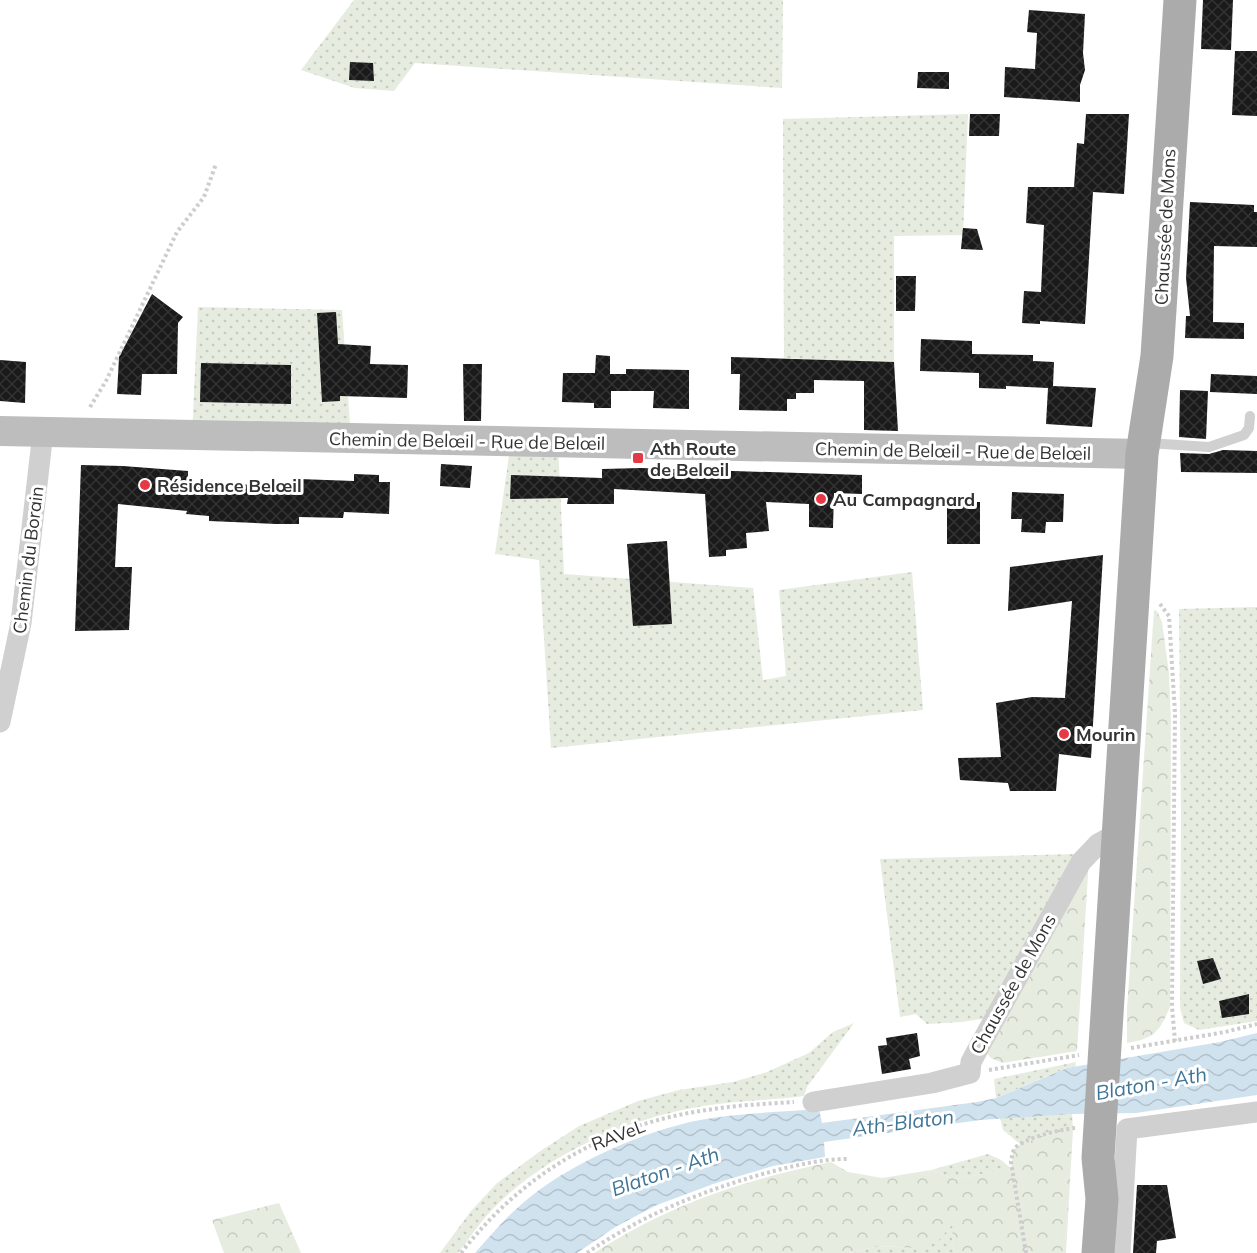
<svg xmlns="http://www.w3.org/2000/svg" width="1257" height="1253" font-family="Mulish,sans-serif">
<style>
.grass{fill:url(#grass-dots)}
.forest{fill:url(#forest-crowns)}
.water{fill:url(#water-waves)}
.building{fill:url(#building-cross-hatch)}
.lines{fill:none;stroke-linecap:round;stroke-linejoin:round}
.path{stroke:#cdcdcd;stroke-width:4;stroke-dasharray:3 3;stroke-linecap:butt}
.lane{stroke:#d0d0d0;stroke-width:10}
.street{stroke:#d0d0d0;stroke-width:21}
.secondary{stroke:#bdbdbd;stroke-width:30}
.primary{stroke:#ababab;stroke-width:33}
.poi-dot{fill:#e63946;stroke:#fff;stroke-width:2}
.labels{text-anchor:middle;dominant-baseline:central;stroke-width:6;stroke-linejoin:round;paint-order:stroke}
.street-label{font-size:18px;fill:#333;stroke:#fff}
.poi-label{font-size:18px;font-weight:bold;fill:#333;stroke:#fff;text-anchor:start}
.water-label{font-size:20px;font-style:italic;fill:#3f7597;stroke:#fff}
</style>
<defs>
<pattern id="grass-dots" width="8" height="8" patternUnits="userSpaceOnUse" patternTransform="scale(1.5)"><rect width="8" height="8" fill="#e6ecdf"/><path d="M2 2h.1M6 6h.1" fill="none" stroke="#c6cbc0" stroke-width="1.8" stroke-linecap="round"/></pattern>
<pattern id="forest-crowns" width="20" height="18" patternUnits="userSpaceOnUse" patternTransform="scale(1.5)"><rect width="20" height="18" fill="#e6ecdf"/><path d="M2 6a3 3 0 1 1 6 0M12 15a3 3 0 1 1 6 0" fill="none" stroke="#c6cbc0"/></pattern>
<pattern id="water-waves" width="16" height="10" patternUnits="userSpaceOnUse" patternTransform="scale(1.5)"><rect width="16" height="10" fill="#cfe2ee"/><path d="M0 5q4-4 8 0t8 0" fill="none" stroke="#b2c2cd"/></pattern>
<pattern id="building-cross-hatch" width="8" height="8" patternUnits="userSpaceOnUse" patternTransform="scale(1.5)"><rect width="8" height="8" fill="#1a1a1a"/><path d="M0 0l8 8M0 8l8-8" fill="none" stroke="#333"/></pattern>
</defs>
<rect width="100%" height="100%" fill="#fff"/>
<g class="grass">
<polygon points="354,0 783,0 782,88 415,63 394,91 355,88 301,70"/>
<polygon points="968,114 963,235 894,236 894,363 784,358 783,119"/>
<polygon points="198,307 342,310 351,439 192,436"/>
<polygon points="511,442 558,443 564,574 753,588 763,680 786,676 779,590 912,572 923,710 551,748 539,560 495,554"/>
<polygon points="1257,607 1257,1021 1199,1030 1184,1023 1180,1008 1181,818 1179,609"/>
<polygon points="1077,854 988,1018 961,1022 927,1024 916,1014 900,1017 880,859"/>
<path d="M 854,1023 L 807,1087 L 804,1096 C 771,1100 736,1101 703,1106 C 632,1118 555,1150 502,1200 C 484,1216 472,1235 458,1253 L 440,1253 L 471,1211 L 497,1183 L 539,1152 L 579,1126 L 638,1101 L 679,1090 L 733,1082 L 767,1072 L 809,1053 L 833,1032 Z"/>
<polygon points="1076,1062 1075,1067 1066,1068 996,1098 994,1079"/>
<polygon points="1072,1114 1073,1128 1020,1144 1003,1130 1000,1118"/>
<polygon points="988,1154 1001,1160 1012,1169 955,1179 931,1170"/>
<polygon points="954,1223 952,1245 954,1253 849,1253 879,1246 914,1248"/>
</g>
<g class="forest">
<path d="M 1154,610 L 1157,611 L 1162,622 L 1169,673 L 1171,723 L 1170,1007 C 1159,1032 1155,1038 1127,1043 L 1127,1009 Z"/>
<polygon points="1089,858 1077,1051 1002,1063 991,1058 984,1050"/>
<path d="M 1073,1128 L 1066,1253 L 954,1253 L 952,1245 L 953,1224 L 936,1243 L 914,1248 L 879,1246 L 849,1253 L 594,1253 C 670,1204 743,1180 831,1162 L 848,1172 L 882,1178 L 931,1170 L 955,1179 L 1011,1169 L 1013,1150 L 1020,1144 Z"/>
<polygon points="279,1203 301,1253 224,1253 212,1220"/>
</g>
<path class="water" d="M 1257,1033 L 1257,1095 L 1136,1113 L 1072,1114 L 980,1120 L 824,1142 L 825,1157 L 773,1166 L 716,1183 L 657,1205 L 617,1226 L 577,1253 L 475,1253 C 490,1236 505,1218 523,1203 C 566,1165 643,1131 700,1120 C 738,1113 780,1112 819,1109 L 822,1123 L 977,1102 L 996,1098 L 1067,1068 L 1220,1042 Z"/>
<g class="building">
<polygon points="1203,0 1233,0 1231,50 1201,49"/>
<polygon points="1029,10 1085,14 1083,53 1085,70 1080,85 1080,102 1004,97 1005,67 1035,69 1037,33 1027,32"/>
<polygon points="1235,51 1257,51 1257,116 1232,115"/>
<polygon points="350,62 373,63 374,81 349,80"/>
<polygon points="918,72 949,72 949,89 917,88"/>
<polygon points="970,114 1000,114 999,136 969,136"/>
<polygon points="1086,114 1129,114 1124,194 1093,192 1085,324 1040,321 1040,324 1022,323 1024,291 1041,292 1044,225 1026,223 1028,187 1074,187 1077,143 1084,144"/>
<polygon points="1190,202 1254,205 1254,212 1257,212 1257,247 1214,246 1213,322 1244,323 1244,339 1185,338 1186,316 1190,316 1186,278"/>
<polygon points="963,228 977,229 983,250 961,249"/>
<polygon points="896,276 916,276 915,311 896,311"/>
<polygon points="152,294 183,317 178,323 177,374 142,374 141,395 117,394 119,357"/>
<polygon points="336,312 338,344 371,346 370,364 408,365 407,398 340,396 340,401 322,402 317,313"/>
<polygon points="921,339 972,341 972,354 1033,355 1033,361 1054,362 1053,386 1096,388 1092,427 1046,424 1048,388 1006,386 1006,389 979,388 979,373 920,371"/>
<polygon points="596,355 610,356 610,374 626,374 626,369 689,370 689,409 653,408 654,391 611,391 611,408 594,408 594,403 562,402 563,373 595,373"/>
<polygon points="731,357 894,362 898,431 864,430 864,381 814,380 814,393 796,393 796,399 787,399 787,411 739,410 740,374 731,374"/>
<polygon points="0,360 26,362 25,403 0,401"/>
<polygon points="201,363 291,365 291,404 200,402"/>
<polygon points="463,364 482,364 481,421 464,421"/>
<polygon points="1211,374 1257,376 1257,394 1210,392"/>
<polygon points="1180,390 1208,391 1206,439 1179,437"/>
<polygon points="1223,450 1257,451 1257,473 1181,472 1180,453 1209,454"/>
<polygon points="441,464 472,466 470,488 440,486"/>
<polygon points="81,465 123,466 188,471 188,482 256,485 299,486 299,479 354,481 354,474 379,475 379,482 390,482 389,514 344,512 343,518 299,517 299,524 276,524 209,521 209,516 186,514 187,511 118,504 115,567 132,567 129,630 75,631"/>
<polygon points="641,468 862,475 862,494 834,493 833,528 809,527 809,504 766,502 769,531 746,533 747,548 726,550 726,556 709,557 705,494 614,489 614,504 567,504 568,498 510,499 511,475 602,478 602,469"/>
<polygon points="1012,492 1064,494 1063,522 1046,522 1045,533 1021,532 1022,519 1011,519"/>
<rect x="947" y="502" width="33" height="42"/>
<polygon points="667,541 672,624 633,626 627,544"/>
<polygon points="1103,555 1091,758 1059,754 1056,791 1010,791 1008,783 960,780 958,758 1001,757 996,703 1032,697 1065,698 1072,601 1008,611 1010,567"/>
<polygon points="1213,958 1221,979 1203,984 1197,961"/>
<polygon points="1249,994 1249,1014 1222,1018 1219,1001"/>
<polygon points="917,1033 920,1056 909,1059 911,1069 882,1074 878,1046 887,1045 886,1038"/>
<polygon points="1137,1185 1167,1185 1176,1238 1157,1241 1156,1253 1133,1253"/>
</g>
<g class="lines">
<g class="path">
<polyline points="90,407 106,381 177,232 204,197 216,164"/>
<polyline points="1160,604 1169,616 1175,713 1172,1007 1175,1041"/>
<polyline points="1131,1048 1225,1032 1257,1024"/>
<polyline points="989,1070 1079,1055"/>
<path d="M 461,1253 C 523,1173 607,1124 707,1110 C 736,1105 765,1104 794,1102"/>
<path d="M 587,1253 C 642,1215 702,1191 766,1173 C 793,1166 820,1159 847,1159"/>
<path d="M 1026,1253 L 1011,1162 C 1012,1157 1012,1152 1015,1148 C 1024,1138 1062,1129 1075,1128"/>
</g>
<polyline class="lane" points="1148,443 1209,447 1244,435 1249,428 1250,416"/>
<g class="street">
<polyline points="0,722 21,623 43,432"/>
<polyline points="813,1102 932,1083 970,1073 971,1062 979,1047 1081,862 1098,844 1118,833"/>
<polyline points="1120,1253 1127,1129 1257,1112"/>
</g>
<polyline class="secondary" points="0,431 1142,454"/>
<polyline class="primary" points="1098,1253 1102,1199 1098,1158 1142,454 1157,356 1180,0"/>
</g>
<g class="poi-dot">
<rect x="632" y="452" width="12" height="12" rx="3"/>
<circle cx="145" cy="485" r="6"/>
<circle cx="821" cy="499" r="6"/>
<circle cx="1064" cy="734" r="6"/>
</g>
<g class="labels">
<g class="street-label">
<text transform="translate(1165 227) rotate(-87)">Chaussée de Mons</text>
<text transform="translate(467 441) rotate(1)">Chemin de Belœil - Rue de Belœil</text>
<text transform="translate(953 451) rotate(1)">Chemin de Belœil - Rue de Belœil</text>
<text transform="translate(28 560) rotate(-83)">Chemin du Borain</text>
<text transform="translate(1013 984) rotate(-61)">Chaussée de Mons</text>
<text transform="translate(618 1135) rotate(-21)">RAVeL</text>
</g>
<g class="poi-label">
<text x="650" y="448">Ath Route<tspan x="650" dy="21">de Belœil</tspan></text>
<text x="157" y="485">Résidence Belœil</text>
<text x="833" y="499">Au Campagnard</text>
<text x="1076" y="734">Mourin</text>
</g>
<g class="water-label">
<text transform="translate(1151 1083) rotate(-10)">Blaton - Ath</text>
<text transform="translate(903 1122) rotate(-7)">Ath-Blaton</text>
<text transform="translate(665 1171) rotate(-19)">Blaton - Ath</text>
</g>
</g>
</svg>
